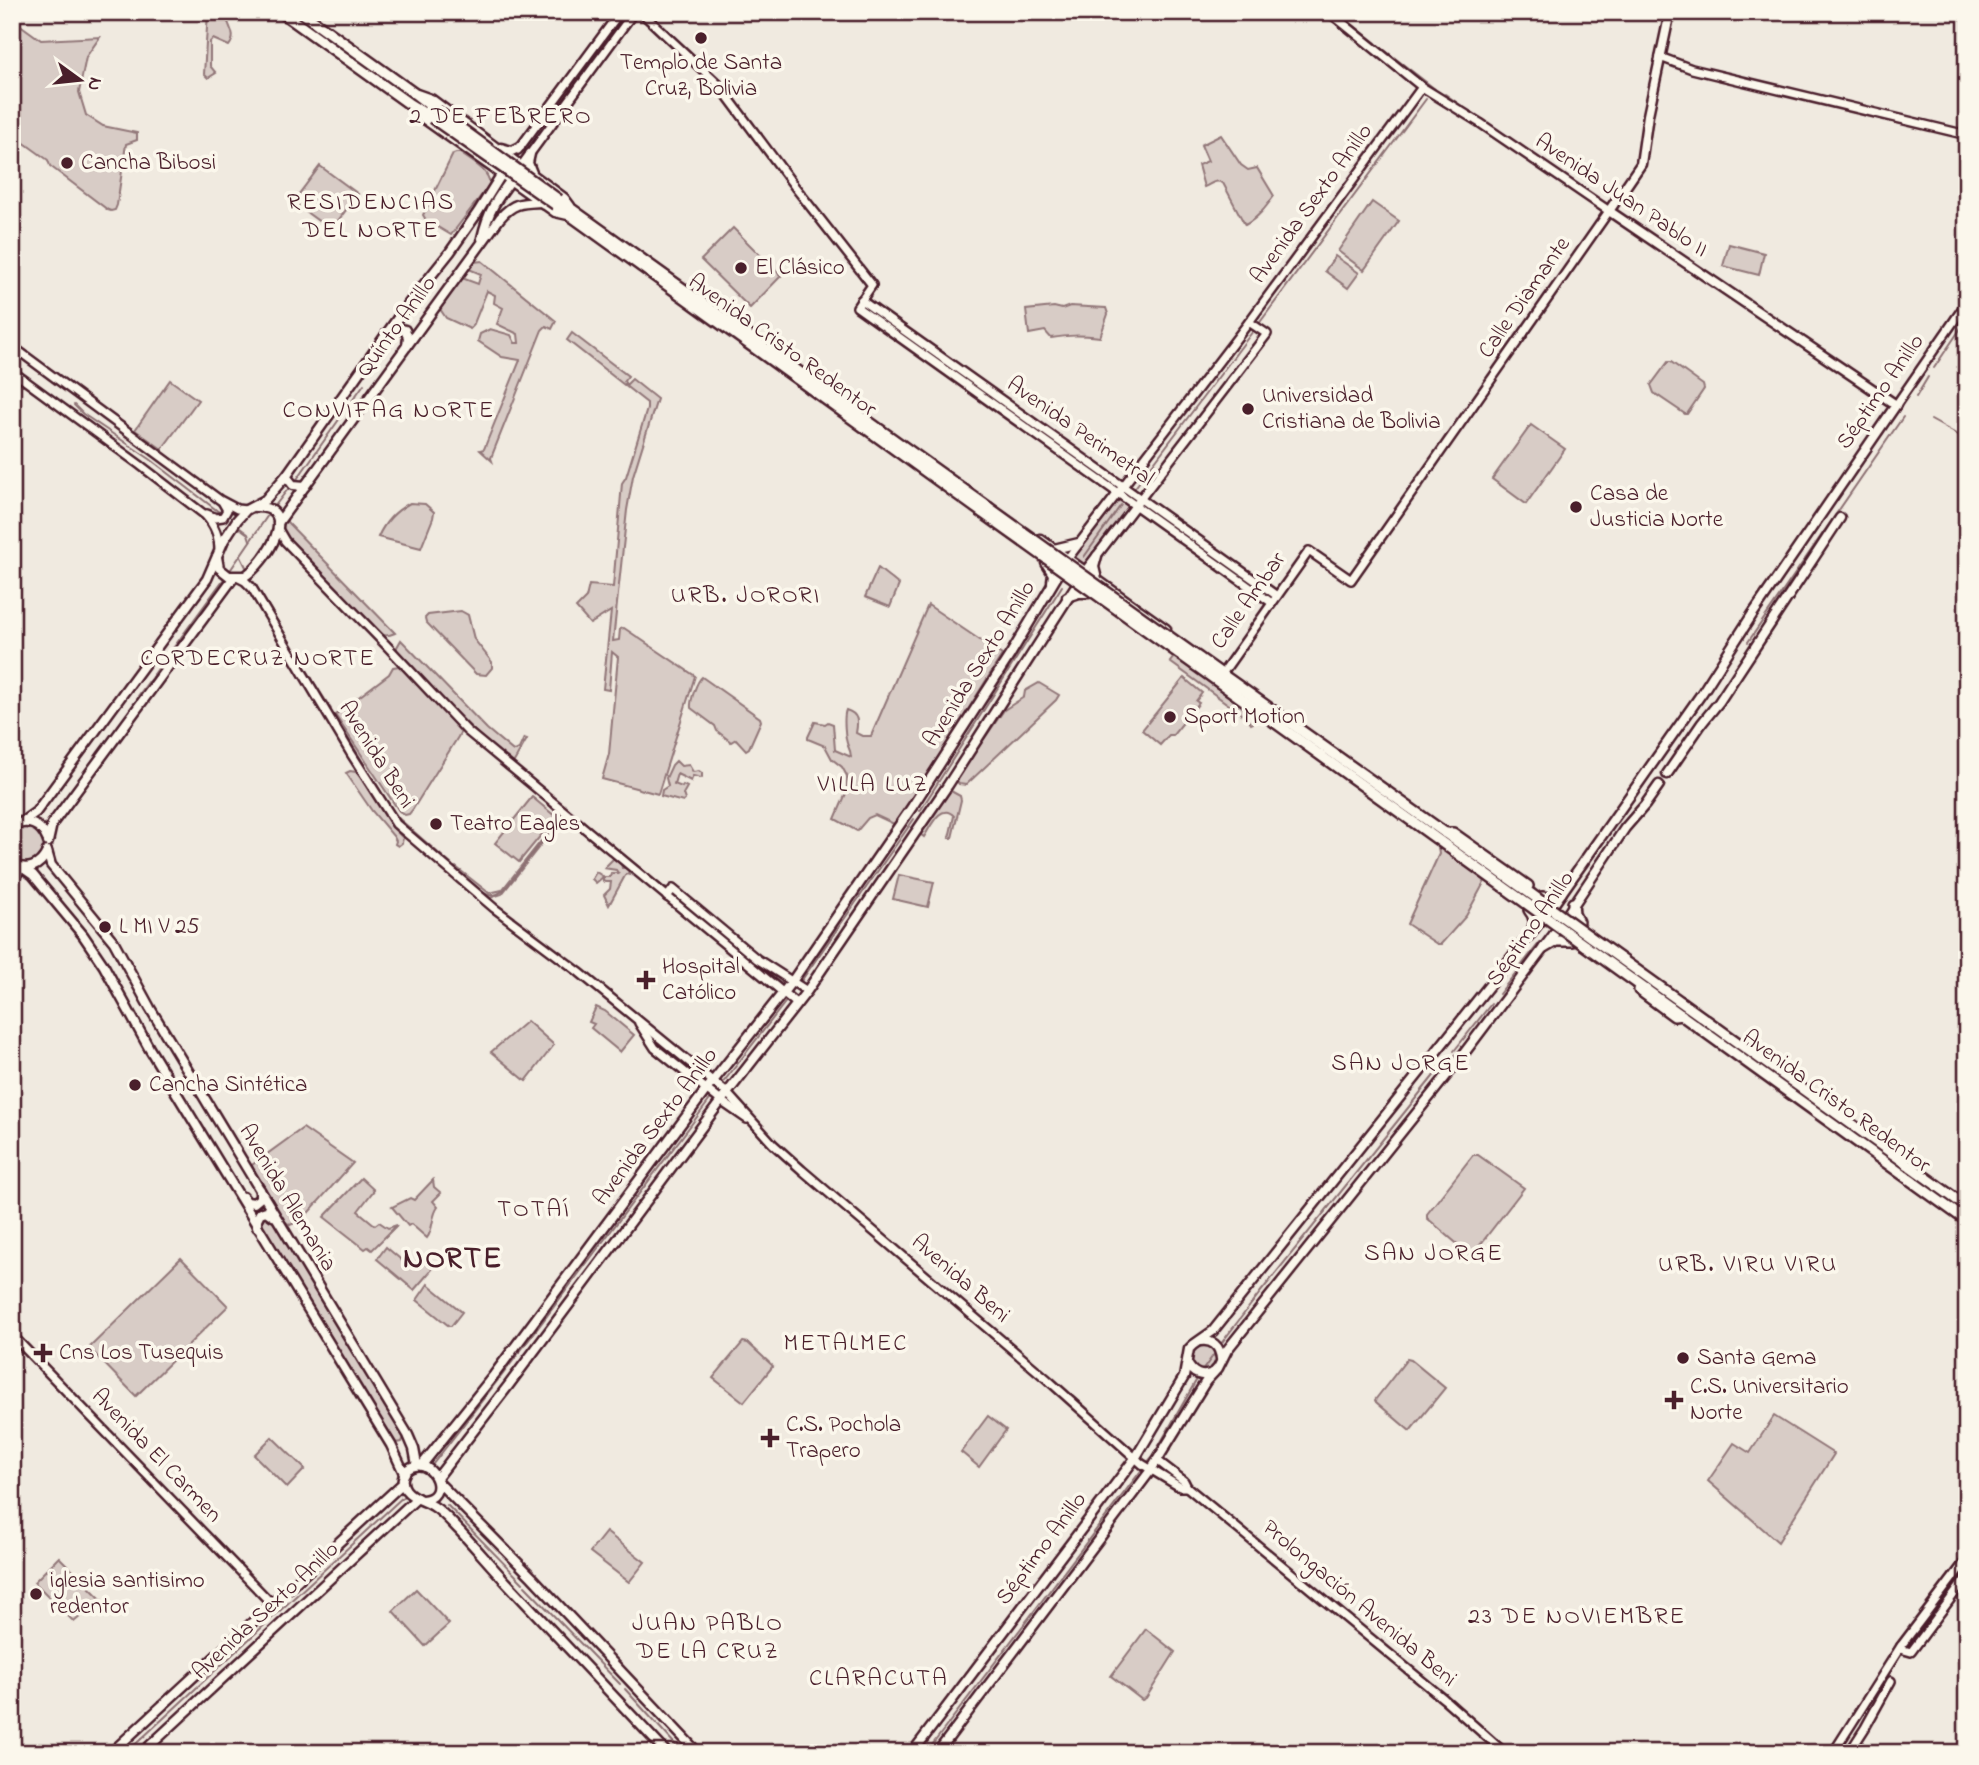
<svg xmlns="http://www.w3.org/2000/svg" width="1979" height="1765" font-family="'Indie Flower',sans-serif">
<style>
.green{fill:#d8ccc6;stroke:#917678;stroke-width:2}
.lines{fill:none;stroke-linecap:round;stroke-linejoin:round}
.stream{stroke:#8c6f72;stroke-width:2}
.tertiary-casing{stroke:#4a1f2b;stroke-width:12}
.secondary-casing{stroke:#4a1f2b;stroke-width:13}
.primary-casing{stroke:#4a1f2b;stroke-width:14}
.trunk-casing{stroke:#4a1f2b;stroke-width:14}
.tertiary{stroke:#fbf7ec;stroke-width:7}
.secondary{stroke:#fbf7ec;stroke-width:8}
.primary{stroke:#fbf7ec;stroke-width:9}
.trunk{stroke:#fbf7ec;stroke-width:9}
.trunk-bridge-casing{stroke:#4a1f2b;stroke-width:14;stroke-linecap:butt}
.trunk-bridge{stroke:#fbf7ec;stroke-width:9}
.poi-dot{fill:#4a1f2b;stroke:#fbf7ec;stroke-width:2.5}
.labels{text-anchor:middle;dominant-baseline:central;stroke-width:7;stroke-linejoin:round;paint-order:stroke}
.poi-label{font-size:23px;fill:#4a1f2b;stroke:#fbf7ec;text-anchor:start}
.street-label{font-size:23px;fill:#4a1f2b;stroke:#fbf7ec}
.neighbourhood-label{font-size:24px;letter-spacing:2px;fill:#4a1f2b;stroke:#fbf7ec}
.district-label{font-size:30px;font-weight:bold;letter-spacing:2px;fill:#4a1f2b;stroke:#fbf7ec}
</style>
<rect width="100%" height="100%" fill="#f0eae0"/>
<filter id="ink" filterUnits="userSpaceOnUse"><feTurbulence type="fractalNoise" baseFrequency=".0143" numOctaves="2"/><feDisplacementMap in="SourceGraphic" scale="14" xChannelSelector="R" yChannelSelector="G"/><feConvolveMatrix kernelMatrix="1 2 1 2 8 2 1 2 1" color-interpolation-filters="sRGB"/></filter>
<g filter="url(#ink)">
<g class="green">
<path d="M 208,12 L 221,12 L 227,17 C 228,29 238,34 229,46 L 213,39 L 210,42 L 210,66 L 216,73 L 208,78 L 204,74 Z"/>
<polygon points="12,19 41,40 100,37 86,57 79,92 86,115 103,126 137,133 137,140 126,144 117,205 115,210 111,211 108,210 50,166 48,160 12,134"/>
<path d="M 1221,135 L 1241,165 L 1248,170 L 1257,168 L 1274,196 C 1266,207 1258,218 1245,225 L 1223,183 C 1214,179 1212,184 1204,187 L 1198,165 L 1208,161 L 1201,145 Z"/>
<path d="M 456,153 L 460,153 C 471,161 488,169 490,184 L 451,235 L 426,220 L 423,215 L 453,154 Z"/>
<polygon points="320,166 358,194 331,230 295,204 296,198"/>
<polygon points="1372,202 1399,221 1364,270 1338,251"/>
<polygon points="733,228 781,276 750,308 701,260"/>
<polygon points="1729,244 1764,253 1759,275 1723,266"/>
<polygon points="1335,256 1359,273 1348,288 1325,271"/>
<polygon points="482,261 556,321 552,329 546,326 542,330 491,458 492,461 480,450 484,449 520,360 502,357 478,341 480,334 490,329 511,335 515,343 519,343 518,334 497,324 503,308 494,303 495,295 487,291 473,326 470,329 446,318 440,309 462,278 478,284 481,274 469,269 474,262"/>
<path d="M 1070,306 L 1106,308 L 1108,314 L 1100,337 C 1080,335 1070,335 1051,338 L 1045,331 L 1029,334 L 1026,310 L 1054,307 L 1062,309 Z"/>
<polygon points="572,333 628,376 624,381 626,385 632,379 657,399 633,476 627,510 613,641 619,640 620,629 624,628 695,676 658,794 602,779 609,754 618,657 612,652 609,690 603,689 611,611 590,624 576,608 586,598 589,585 613,587 622,483 626,477 647,409 647,403 567,340"/>
<polygon points="1668,362 1671,362 1703,385 1704,389 1687,414 1685,414 1654,393 1651,385"/>
<polygon points="170,380 198,400 162,449 135,430"/>
<polygon points="1531,425 1565,449 1526,504 1492,479"/>
<polygon points="1118,496 1131,506 1085,566 1072,556"/>
<path d="M 410,503 L 425,504 L 434,512 L 433,518 L 421,548 L 378,537 C 385,521 395,511 410,503 Z"/>
<path d="M 287,516 L 287,522 L 395,633 C 386,637 383,636 376,630 L 288,539 L 283,530 L 284,519 Z"/>
<polygon points="878,568 899,585 890,607 865,597"/>
<path d="M 928,605 L 1002,655 L 896,825 L 875,815 L 868,818 L 857,831 L 835,819 L 847,791 L 847,776 L 842,767 L 832,759 L 825,746 L 808,739 L 808,737 L 815,722 L 825,724 L 828,722 L 833,724 L 835,750 L 851,757 C 851,753 850,750 848,746 C 845,739 843,717 846,710 C 859,714 858,722 856,733 L 862,736 L 871,736 Z"/>
<polygon points="461,611 468,615 474,639 492,662 492,668 486,675 476,674 426,622 425,618 428,615"/>
<path d="M 401,640 L 487,729 L 512,750 L 515,751 L 519,749 L 524,738 L 527,739 L 514,762 L 510,763 C 470,728 433,692 397,652 L 397,647 Z"/>
<polygon points="1174,657 1192,668 1255,715 1253,723 1251,724 1247,718 1170,662"/>
<polygon points="399,666 462,729 458,737 413,809 409,814 405,815 399,811 335,715 389,674 393,667"/>
<path d="M 702,677 L 760,718 L 761,721 L 749,748 L 746,750 L 736,739 L 731,742 L 717,731 L 715,726 L 691,708 C 690,700 697,681 702,677 Z"/>
<polygon points="1184,678 1202,693 1196,701 1199,703 1173,735 1169,735 1160,745 1142,730"/>
<polygon points="1039,683 1059,695 1056,700 966,785 959,784 956,780 1004,710 1024,697 1025,691"/>
<polygon points="676,761 681,766 689,765 693,772 699,771 702,773 702,777 701,778 693,776 691,781 677,774 674,784 682,787 683,785 687,787 683,794 685,800 683,802 661,796 662,790 668,786 666,778 672,765"/>
<polygon points="350,771 356,772 362,779 392,827 403,838 402,843 398,846 395,844 396,841 394,837 372,811 346,773"/>
<path d="M 949,790 L 960,796 L 961,800 L 952,838 L 949,838 L 954,816 C 941,802 931,826 924,837 L 920,834 Z"/>
<polygon points="532,797 556,817 519,862 495,843"/>
<polygon points="543,798 563,814 561,819 502,894 490,898 484,895 454,869 456,867 489,893 502,890 560,817"/>
<path d="M 23,825 L 37,829 C 48,848 47,857 26,865 L 12,860 L 12,830 Z"/>
<polygon points="1438,847 1445,850 1485,881 1466,916 1441,944 1437,944 1407,924 1439,854"/>
<polygon points="615,857 621,863 622,868 628,868 630,875 626,874 609,905 604,895 610,889 611,882 605,882 603,881 603,877 596,883 592,879 596,872 604,877 610,877 611,873 618,873 616,870 604,868"/>
<polygon points="899,875 934,882 928,907 893,899"/>
<polygon points="596,1007 605,1011 634,1035 620,1052 591,1028 594,1024 589,1022"/>
<polygon points="527,1021 554,1045 526,1081 491,1052"/>
<polygon points="303,1128 353,1163 302,1220 290,1225 283,1220 253,1171 252,1165"/>
<polygon points="1473,1155 1478,1155 1524,1188 1473,1254 1469,1254 1427,1218 1427,1214"/>
<polygon points="361,1178 374,1190 358,1211 375,1225 379,1222 388,1228 397,1225 372,1250 368,1247 365,1249 324,1217"/>
<path d="M 433,1180 L 434,1187 L 441,1193 L 433,1201 L 438,1207 C 431,1216 434,1229 427,1238 L 411,1224 L 408,1226 L 392,1207 L 410,1198 L 414,1200 Z"/>
<polygon points="263,1215 269,1215 294,1251 405,1435 402,1442 395,1443 260,1224"/>
<polygon points="386,1247 405,1263 407,1261 413,1265 422,1256 434,1267 414,1290 377,1259"/>
<polygon points="181,1258 228,1306 136,1396 89,1348"/>
<polygon points="428,1284 462,1312 451,1326 449,1326 417,1300"/>
<polygon points="743,1342 748,1343 773,1366 744,1402 713,1378"/>
<circle cx="1204" cy="1358" r="14"/>
<polygon points="1407,1359 1411,1360 1445,1388 1410,1431 1376,1402 1375,1400"/>
<polygon points="988,1416 1006,1430 979,1467 961,1452"/>
<polygon points="1774,1416 1834,1454 1778,1542 1708,1481 1734,1443 1750,1453"/>
<polygon points="272,1437 305,1469 287,1488 254,1455"/>
<polygon points="606,1532 645,1562 629,1582 590,1552"/>
<polygon points="59,1557 101,1599 74,1622 34,1582"/>
<polygon points="416,1589 449,1624 425,1646 393,1611"/>
<polygon points="1146,1629 1175,1652 1146,1698 1142,1700 1111,1676"/>
</g>
<g class="lines">
<g class="stream">
<polyline points="1337,12 1376,43"/>
<polyline points="1378,45 1435,89"/>
<polyline points="1445,94 1470,112"/>
<polyline points="1547,164 1609,206"/>
<polyline points="1614,209 1783,324"/>
<polyline points="1258,325 1426,99"/>
<polyline points="1934,368 1967,319"/>
<polyline points="1916,397 1928,377"/>
<polyline points="74,405 83,414 150,459 219,512"/>
<polyline points="1931,420 1967,440"/>
<polyline points="295,482 364,384"/>
<polyline points="1134,489 1253,331"/>
<polyline points="274,507 288,489"/>
<polyline points="240,528 248,534 250,540"/>
<polyline points="241,557 247,569"/>
<polyline points="1084,557 1121,505"/>
<polyline points="229,572 268,515"/>
<polyline points="254,582 313,680"/>
<polyline points="1748,642 1903,417"/>
<polyline points="315,684 331,709"/>
<polyline points="138,696 223,580"/>
<polyline points="335,716 338,722"/>
<polyline points="340,725 396,816 452,865"/>
<polyline points="920,811 1062,586"/>
<polyline points="576,815 667,890"/>
<path d="M 454,867 C 461,874 481,894 489,895 C 496,896 500,893 505,889 L 559,819"/>
<polyline points="673,895 774,978 784,984"/>
<polyline points="799,984 914,819"/>
<polyline points="1499,994 1540,942"/>
<polyline points="1454,1051 1491,1004"/>
<polyline points="722,1084 787,1000"/>
<polyline points="1220,1345 1259,1294 1448,1058"/>
<polyline points="1202,1371 1215,1353"/>
<polyline points="500,1378 712,1097"/>
<polyline points="433,1464 498,1380"/>
<polyline points="1146,1464 1153,1456 1197,1379"/>
<polyline points="447,1505 523,1583"/>
<polyline points="525,1586 620,1684"/>
<polyline points="625,1689 683,1753"/>
<polyline points="126,1753 405,1495"/>
<polyline points="926,1753 1143,1468"/>
</g>
<g class="tertiary-casing">
<g id="tertiary">
<polyline points="641,12 719,85 795,187 872,285 857,307 1272,603"/>
<polyline points="1660,57 1692,69 1967,135"/>
<polyline points="518,150 620,12"/>
<polyline points="521,166 634,12"/>
<polyline points="861,300 1277,596"/>
<polyline points="12,346 220,500 237,509 246,510"/>
<path d="M 12,371 L 140,465 L 205,515 C 215,526 219,536 219,551"/>
<polyline points="1896,405 1967,302"/>
<polyline points="207,514 216,518 223,517 227,510 223,503"/>
<polyline points="278,529 285,541 387,646 467,731 797,1004"/>
<polyline points="1068,558 1249,322 1422,87"/>
<polyline points="1085,571 1267,334 1249,322"/>
<polyline points="237,577 245,581 252,588 350,752 396,824 494,908 579,972 727,1093 773,1144 802,1170 1048,1380 1142,1464 1180,1487 1187,1487"/>
<polyline points="1222,674 1309,551 1351,580 1609,211 1480,123 1422,87 1329,12"/>
<polyline points="667,897 673,889 757,959 807,991"/>
<polyline points="639,1023 655,1048 721,1101 747,1119"/>
<polyline points="12,1335 272,1604"/>
<polyline points="1158,1461 1184,1481 1187,1487 1444,1699 1505,1753"/>
<polyline points="1967,1559 1901,1646 1904,1650 1911,1652 1967,1577"/>
<polyline points="1833,1753 1901,1646"/>
<polyline points="1849,1753 1865,1728 1891,1681"/>
</g>
</g>
<g class="secondary-casing">
<g id="secondary">
<polyline points="417,94 431,99 564,198 570,206"/>
<polyline points="413,108 420,116 555,212 568,215"/>
<polyline points="501,148 512,151 520,147"/>
<polyline points="530,154 528,163 532,173"/>
<path d="M 482,238 C 488,211 497,198 514,176"/>
<polyline points="390,331 397,328 405,330 408,337 407,346"/>
<polyline points="286,476 293,485 305,486"/>
<path d="M 278,523 L 500,218 C 514,202 522,203 542,202"/>
<polyline points="1040,539 1166,629"/>
<polyline points="1054,549 1079,543"/>
<path d="M 217,557 L 219,568 L 229,576 L 245,576 C 265,564 303,506 255,507"/>
<polyline points="1046,563 1053,574 1052,582"/>
<polyline points="1097,579 1094,567 1097,556"/>
<polyline points="1067,597 1079,593 1089,593"/>
<polyline points="1667,774 1702,723 1719,702 1840,518"/>
<polyline points="22,822 36,812 207,579 224,540 237,520 246,510 265,500 286,476 402,312 450,252 478,212 511,159"/>
<path d="M 12,826 C 28,819 41,824 47,839"/>
<polyline points="48,842 52,824 234,577"/>
<polyline points="47,851 51,865 114,942 150,1008 408,1435 414,1449 417,1465"/>
<path d="M 12,864 C 27,872 40,867 47,852"/>
<polyline points="23,868 33,875 83,935 104,966 149,1048 391,1445 404,1473"/>
<polyline points="12,880 21,868"/>
<polyline points="243,1197 247,1202 254,1203 260,1198 260,1190"/>
<polyline points="257,1227 257,1219 260,1213 266,1211 273,1216"/>
<path d="M 1200,1341 C 1212,1339 1220,1346 1221,1359"/>
<path d="M 1187,1363 C 1192,1374 1202,1378 1213,1373"/>
<polyline points="422,1465 494,1375 706,1090 793,980 912,807 1010,655 1068,558"/>
<polyline points="437,1478 508,1386 721,1101 807,991 948,785 1082,576"/>
<polyline points="438,1482 532,1577 698,1753"/>
<path d="M 422,1500 C 450,1498 435,1461 415,1466 C 404,1468 399,1481 406,1490 C 413,1499 424,1500 433,1506 C 443,1512 452,1523 460,1531 C 476,1548 491,1566 507,1583 C 560,1639 613,1696 667,1753"/>
<polyline points="111,1753 403,1483"/>
<polyline points="142,1753 417,1498"/>
<polyline points="912,1753 1136,1457 1184,1377 1189,1349 1193,1345 1213,1331 1551,908 1702,693 1752,615 1896,405 1609,211 1641,164 1648,115 1670,12"/>
<polyline points="937,1753 1151,1470 1206,1381 1218,1368 1227,1350 1459,1060 1552,937 1625,828 1645,805 1659,785"/>
</g>
</g>
<g class="primary-casing">
<g id="primary">
<polyline points="1445,833 1453,833 1528,886"/>
<polyline points="1542,897 1550,898 1561,893"/>
<polyline points="1573,903 1574,914 1578,922"/>
<path d="M 1529,910 C 1535,917 1536,924 1531,933"/>
<polyline points="1544,948 1556,941 1572,941"/>
<polyline points="1639,990 1674,1016 1682,1015"/>
</g>
</g>
<g class="trunk-casing">
<g id="trunk">
<polyline points="281,12 408,103 432,118"/>
<polyline points="301,12 415,94 437,111"/>
<polyline points="559,200 988,507"/>
<polyline points="556,205 983,513"/>
<polyline points="1199,658 1531,894"/>
<polyline points="1195,665 1526,903"/>
<polyline points="1589,936 1967,1207"/>
<polyline points="1584,945 1967,1221"/>
</g>
</g>
<use href="#tertiary" class="tertiary"/>
<use href="#secondary" class="secondary"/>
<use href="#primary" class="primary"/>
<use href="#trunk" class="trunk"/>
<g class="trunk-bridge-casing">
<g id="trunk-bridge">
<polyline points="437,111 559,200"/>
<polyline points="432,118 556,205"/>
<polyline points="988,507 1199,658"/>
<polyline points="983,513 1195,665"/>
<polyline points="1531,894 1589,936"/>
<polyline points="1526,903 1584,945"/>
</g>
</g>
<use href="#trunk-bridge" class="trunk-bridge"/>
</g>
</g>
<g class="poi-dot">
<circle cx="701" cy="38" r="7"/>
<circle cx="67" cy="163" r="7"/>
<circle cx="741" cy="268" r="7"/>
<circle cx="1248" cy="409" r="7"/>
<circle cx="1576" cy="507" r="7"/>
<circle cx="1170" cy="717" r="7"/>
<circle cx="436" cy="824" r="7"/>
<circle cx="105" cy="927" r="7"/>
<path d="M642.5 969.5h7v7h7v7h-7v7h-7v-7h-7v-7h7z"/>
<circle cx="135" cy="1085" r="7"/>
<path d="M39.5 1342.5h7v7h7v7h-7v7h-7v-7h-7v-7h7z"/>
<circle cx="1683" cy="1358" r="7"/>
<path d="M1670.5 1389.5h7v7h7v7h-7v7h-7v-7h-7v-7h7z"/>
<path d="M766.5 1427.5h7v7h7v7h-7v7h-7v-7h-7v-7h7z"/>
<circle cx="36" cy="1594" r="7"/>
</g>
<g class="labels">
<g class="poi-label">
<text x="701" y="63" text-anchor="middle">Templo de Santa<tspan x="701" dy="26">Cruz, Bolivia</tspan></text>
<text x="81" y="163">Cancha Bibosi</text>
<text x="755" y="268">El Clásico</text>
<text x="1262" y="396">Universidad<tspan x="1262" dy="26">Cristiana de Bolivia</tspan></text>
<text x="1590" y="494">Casa de<tspan x="1590" dy="26">Justicia Norte</tspan></text>
<text x="1184" y="717">Sport Motion</text>
<text x="450" y="824">Teatro Eagles</text>
<text x="119" y="927">L MI V 25</text>
<text x="662" y="967">Hospital<tspan x="662" dy="26">Católico</tspan></text>
<text x="149" y="1085">Cancha Sintética</text>
<text x="59" y="1353">Cns Los Tusequis</text>
<text x="1697" y="1358">Santa Gema</text>
<text x="1690" y="1387">C.S. Universitario<tspan x="1690" dy="26">Norte</tspan></text>
<text x="786" y="1425">C.S. Pochola<tspan x="786" dy="26">Trapero</tspan></text>
<text x="50" y="1581">iglesia santisimo<tspan x="50" dy="26">redentor</tspan></text>
</g>
<g class="street-label">
<text transform="translate(1621 196) rotate(34)">Avenida Juan Pablo II</text>
<text transform="translate(1312 204) rotate(-54)">Avenida Sexto Anillo</text>
<text transform="translate(1525 298) rotate(-55)">Calle Diamante</text>
<text transform="translate(397 327) rotate(-54)">Quinto Anillo</text>
<text transform="translate(782 346) rotate(36)">Avenida Cristo Redentor</text>
<text transform="translate(1881 392) rotate(-55)">Séptimo Anillo</text>
<text transform="translate(1080 432) rotate(35)">Avenida Perimetral</text>
<text transform="translate(1249 601) rotate(-55)">Calle Ambar</text>
<text transform="translate(980 664) rotate(-58)">Avenida Sexto Anillo</text>
<text transform="translate(376 755) rotate(58)">Avenida Beni</text>
<text transform="translate(1531 929) rotate(-55)">Séptimo Anillo</text>
<text transform="translate(1836 1102) rotate(36)">Avenida Cristo Redentor</text>
<text transform="translate(656 1127) rotate(-53)">Avenida Sexto Anillo</text>
<text transform="translate(287 1198) rotate(59)">Avenida Alemania</text>
<text transform="translate(960 1279) rotate(41)">Avenida Beni</text>
<text transform="translate(156 1456) rotate(46)">Avenida El Carmen</text>
<text transform="translate(1042 1549) rotate(-53)">Séptimo Anillo</text>
<text transform="translate(1359 1604) rotate(40)">Prolongación Avenida Beni</text>
<text transform="translate(266 1611) rotate(-43)">Avenida Sexto Anillo</text>
</g>
<g class="neighbourhood-label">
<text x="501" y="117">2 DE FEBRERO</text>
<text x="371" y="203">RESIDENCIAS<tspan x="371" dy="28">DEL NORTE</tspan></text>
<text x="389" y="411">CONVIFAG NORTE</text>
<text x="746" y="596">URB. JORORI</text>
<text x="258" y="659">CORDECRUZ NORTE</text>
<text x="873" y="785">VILLA LUZ</text>
<text x="1401" y="1064">SAN JORGE</text>
<text x="534" y="1210">TOTAÍ</text>
<text x="1434" y="1254">SAN JORGE</text>
<text x="1748" y="1265">URB. VIRU VIRU</text>
<text x="846" y="1344">METALMEC</text>
<text x="1577" y="1617">23 DE NOVIEMBRE</text>
<text x="708" y="1624">JUAN PABLO<tspan x="708" dy="28">DE LA CRUZ</tspan></text>
<text x="879" y="1679">CLARACUTA</text>
</g>
<g class="district-label">
<text x="453" y="1260">NORTE</text>
</g>
</g>
<rect width="1979" height="1765" fill="none" stroke="#fbf7ec" stroke-width="42"/>
<rect x="21" y="21" width="1937" height="1723" fill="none" stroke="#4a1f2b" stroke-width="2.5" filter="url(#ink)"/>
<g transform="translate(80 80) rotate(105)" stroke="#fbf7ec" stroke-width="5" paint-order="stroke">
<path d="M0-5L12 26L0 18L-12 26Z" fill="#4a1f2b"/>
<text y="-10" font-size="19" font-weight="bold" text-anchor="middle" fill="#4a1f2b">N</text>
</g>
</svg>
